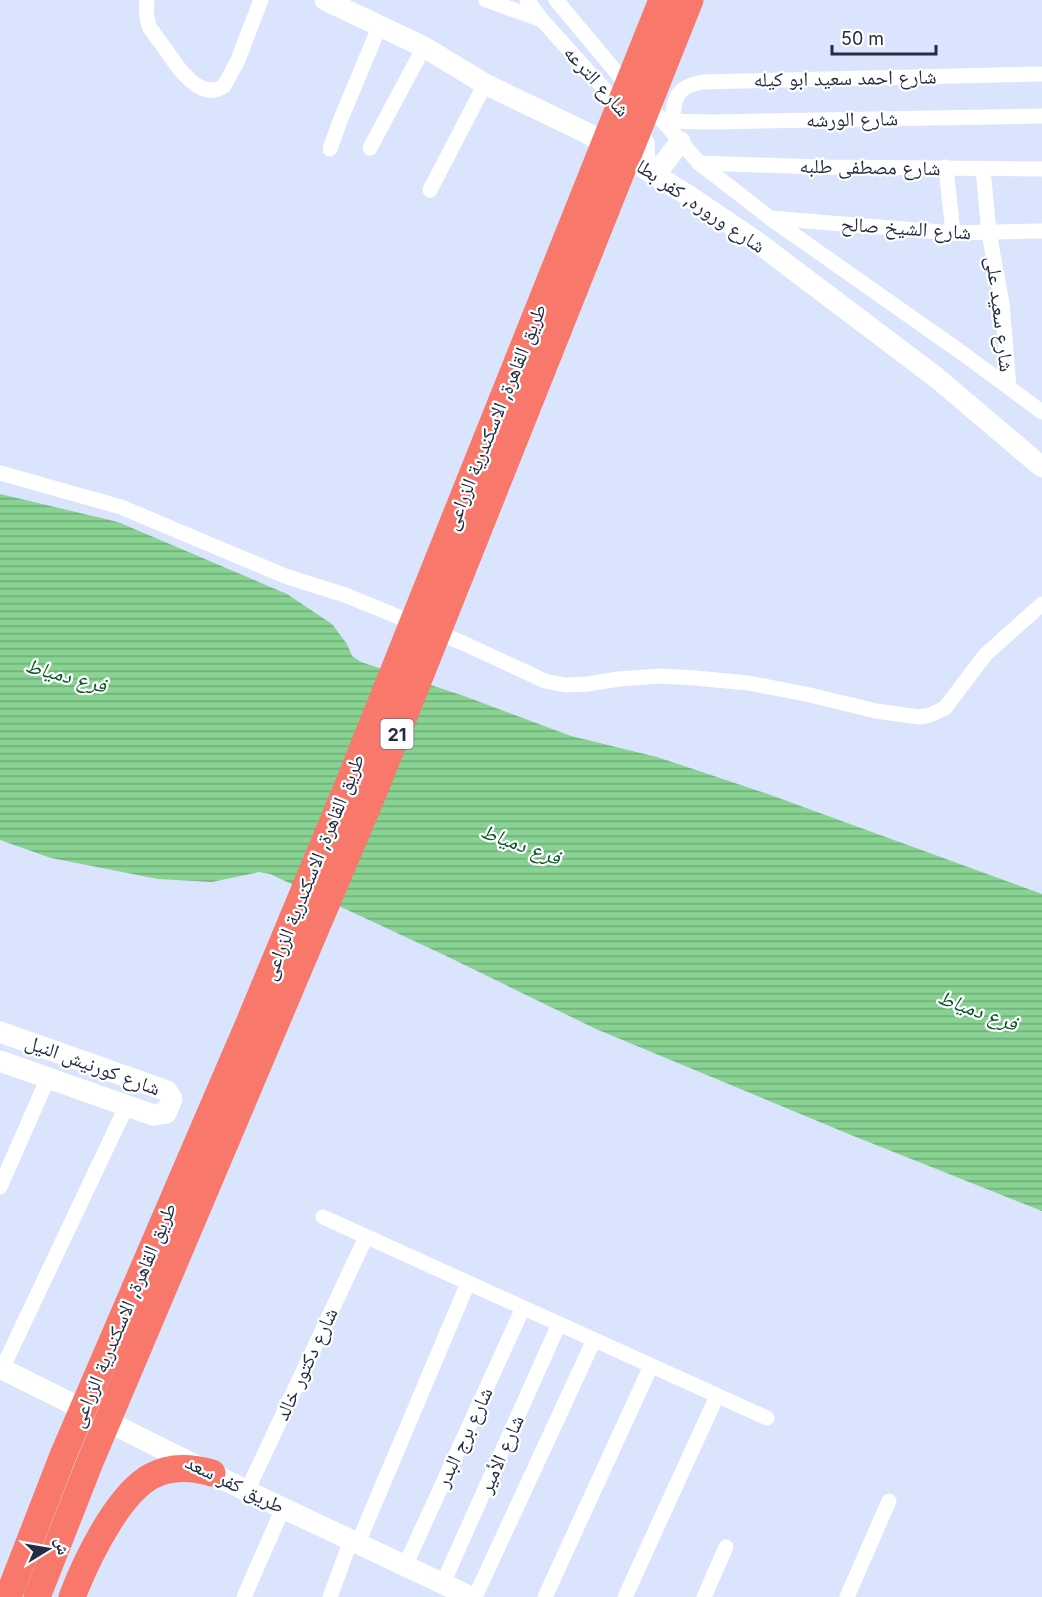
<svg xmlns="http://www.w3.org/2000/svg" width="1042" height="1597" font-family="Inter,'Noto Naskh Arabic',sans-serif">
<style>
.water{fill:url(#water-rules)}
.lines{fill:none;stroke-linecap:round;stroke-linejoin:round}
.street{stroke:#fff;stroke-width:15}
.secondary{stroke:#fff;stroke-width:21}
.highway{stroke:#f8796b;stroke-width:27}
.labels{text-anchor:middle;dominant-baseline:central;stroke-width:4.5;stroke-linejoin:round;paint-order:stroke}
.shield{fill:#fff;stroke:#666c7c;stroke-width:1.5}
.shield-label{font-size:18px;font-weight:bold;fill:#242d44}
.street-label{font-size:20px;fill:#242d44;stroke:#fff}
.water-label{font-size:21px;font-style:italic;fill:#055a21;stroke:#fff}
</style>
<defs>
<pattern id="water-rules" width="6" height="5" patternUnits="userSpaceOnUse" patternTransform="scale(1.5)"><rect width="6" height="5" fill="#88d292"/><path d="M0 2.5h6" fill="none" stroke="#6fab79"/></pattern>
</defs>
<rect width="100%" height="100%" fill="#dae4fd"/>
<polygon class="water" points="0,494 118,522 287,594 332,624 347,644 352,656 361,662 464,696 571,736 657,757 765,793 1042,894 1042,1211 851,1135 596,1029 440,953 270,874 259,872 212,882 158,879 51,858 0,840"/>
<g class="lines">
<g class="street">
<path d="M 147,0 C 146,9 146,19 150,28 C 154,34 159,41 164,47 C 175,64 200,103 224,86 L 238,60 L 261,0"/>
<polyline points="486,0 542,20"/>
<polyline points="527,0 542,20 622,109"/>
<polyline points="556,0 622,79 663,121 699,163 770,218 965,355 1042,412"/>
<path d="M 672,120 C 675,95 677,87 703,82 L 1042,74"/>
<polyline points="663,121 714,122 1042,116"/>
<polyline points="638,127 647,142 648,169"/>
<polyline points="370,148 424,47"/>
<polyline points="330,149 340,121 380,25"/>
<polyline points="699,163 820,167 1042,169"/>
<polyline points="946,167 953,233"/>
<polyline points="983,169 989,233 1002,303 1009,387"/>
<polyline points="430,190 485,84"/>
<polyline points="770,218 953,233 1042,231"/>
<polyline points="0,473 121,507 285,576 345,595 463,643 545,681 565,685 587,684 619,679 660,676 695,678 748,683 810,695 876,711 919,717 930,715 945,708 985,655 1042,604"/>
<polyline points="0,1187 48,1078"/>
<polyline points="323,1217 767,1418"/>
<polyline points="2,1369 127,1105"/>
<polyline points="247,1491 366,1237"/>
<polyline points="358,1543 468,1283"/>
<polyline points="405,1566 523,1308"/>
<polyline points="443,1583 559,1324"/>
<polyline points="244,1597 283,1508"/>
<polyline points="330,1597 351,1540"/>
<polyline points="475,1597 594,1340"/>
<polyline points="545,1597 651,1366"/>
<polyline points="625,1597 717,1396"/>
<polyline points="704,1597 726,1547"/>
<polyline points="847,1597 889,1501"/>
</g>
<g class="secondary">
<polyline points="325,0 424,47 485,84 587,133 689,196 757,242 937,378 1042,467"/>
<polyline points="656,174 680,142"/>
<polyline points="0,1032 167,1091 172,1099 166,1113 153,1115 0,1061"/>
<polyline points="0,1368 247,1491 471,1597"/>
</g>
<g class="highway">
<polyline points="8,1597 64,1453 249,1023 348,785 662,0"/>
<polyline points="37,1597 90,1462 375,789 690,0"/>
<path d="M 72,1597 C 82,1571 94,1546 109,1522 C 135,1481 160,1458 212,1473"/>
</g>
</g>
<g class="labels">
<rect class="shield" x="380.5" y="719" width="33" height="30" rx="4.5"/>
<g class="shield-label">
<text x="397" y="734">21</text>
</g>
<g class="street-label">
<text transform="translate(845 78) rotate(-1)">شارع احمد سعيد ابو كيله</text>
<text transform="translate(597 81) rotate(48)">شارع الترعه</text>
<text transform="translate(852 119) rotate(-1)">شارع الورشه</text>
<text transform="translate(870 167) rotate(1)">شارع مصطفى طلبه</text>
<text transform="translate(701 206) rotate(34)">شارع وروره, كفر بطا</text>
<text transform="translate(906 228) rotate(4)">شارع الشيخ صالح</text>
<text transform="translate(1000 314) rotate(83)">شارع سعيد على</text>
<text transform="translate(495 417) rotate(-68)">طريق القاهرة, الاسكندرية الزراعى</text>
<text transform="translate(313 867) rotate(-68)">طريق القاهرة, الاسكندرية الزراعى</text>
<text transform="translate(93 1065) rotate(20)">شارع كورنيش النيل</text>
<text transform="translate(123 1315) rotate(-67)">طريق القاهرة, الاسكندرية الزراعى</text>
<text transform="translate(306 1364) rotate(-65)">شارع دكتور خالد</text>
<text transform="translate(464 1437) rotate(-65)">شارع برج البدر</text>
<text transform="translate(501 1454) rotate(-66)">شارع الأمير</text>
<text transform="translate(235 1484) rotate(26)">طريق كفر سعد</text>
</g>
<g class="water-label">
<text transform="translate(66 675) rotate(15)">فرع دمياط</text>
<text transform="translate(521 844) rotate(20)">فرع دمياط</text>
<text transform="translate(978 1010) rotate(20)">فرع دمياط</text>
</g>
</g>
<g transform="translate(48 1549) rotate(79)" stroke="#ffffff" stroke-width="4.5" paint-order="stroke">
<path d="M0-4.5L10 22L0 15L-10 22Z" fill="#242d44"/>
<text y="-9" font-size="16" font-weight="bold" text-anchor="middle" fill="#242d44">ش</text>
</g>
<path d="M832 45v9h104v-9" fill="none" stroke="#242d44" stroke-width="3"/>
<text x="841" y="45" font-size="18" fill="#242d44" stroke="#ffffff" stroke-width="4.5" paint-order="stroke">50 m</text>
</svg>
